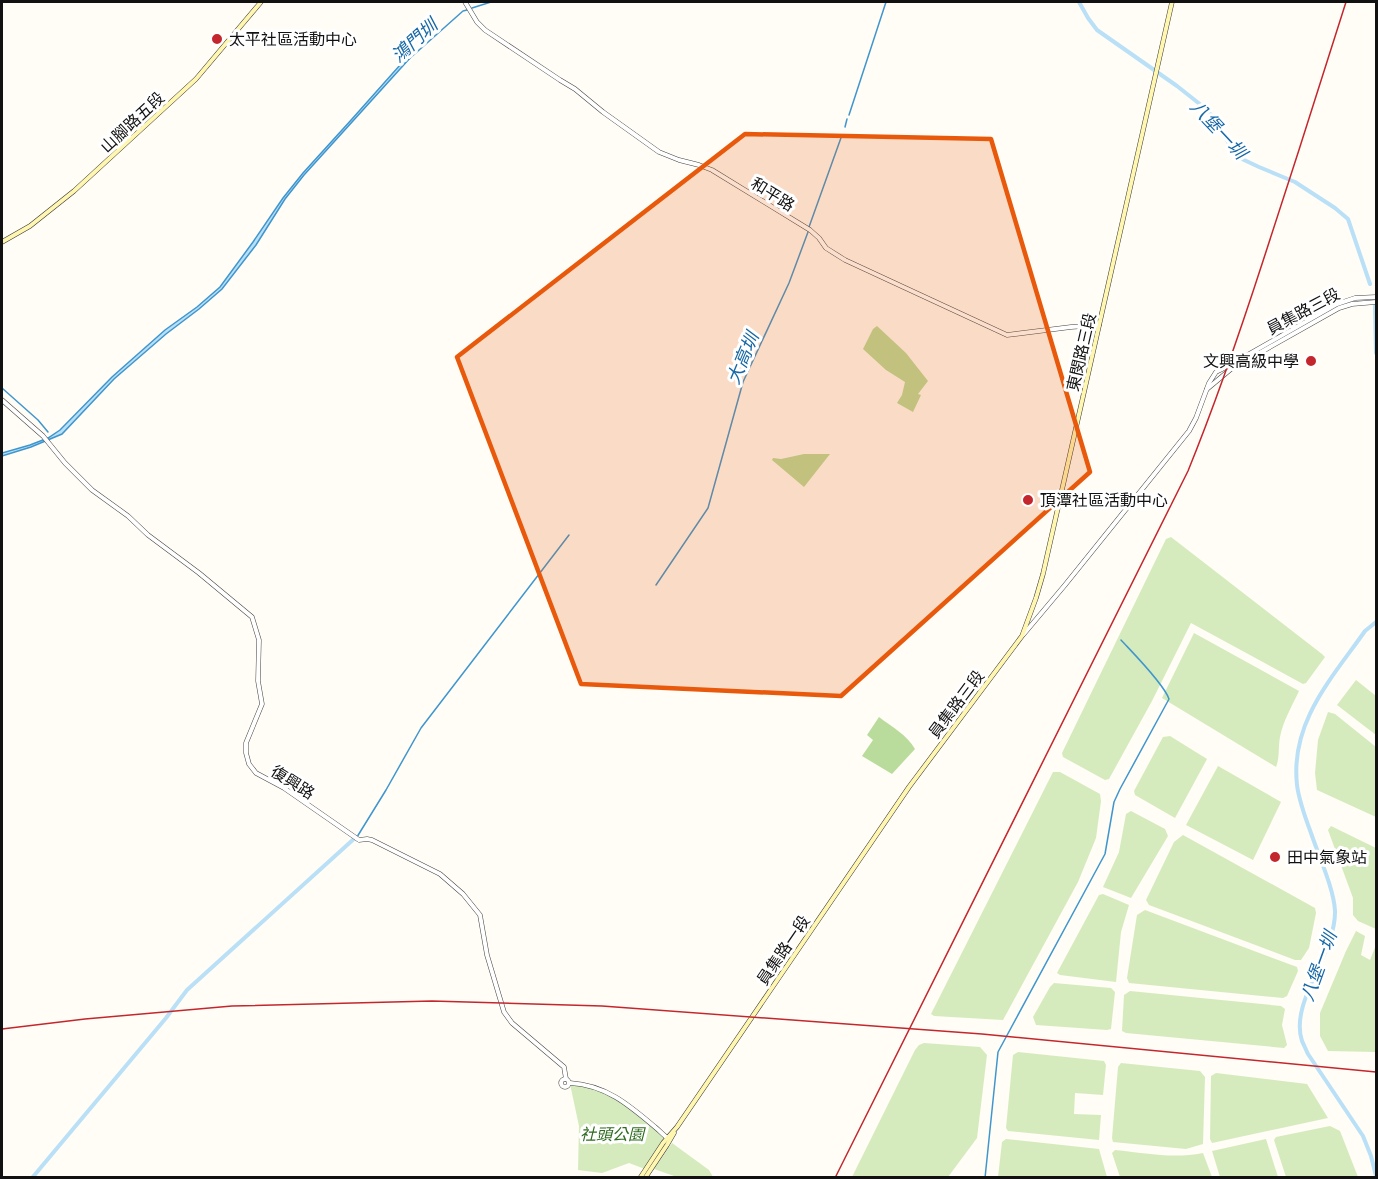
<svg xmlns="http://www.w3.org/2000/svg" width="1378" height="1179" font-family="'Noto Serif','Noto Sans TC',serif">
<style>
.green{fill:#d5ebbd}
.forest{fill:#b9dc9c}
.water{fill:#b9e0f7;stroke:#3f96cf;stroke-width:1.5}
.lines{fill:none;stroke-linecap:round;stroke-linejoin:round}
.stream{stroke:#3f96cf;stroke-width:1.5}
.canal{stroke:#b9e0f7;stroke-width:4}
.tertiary-casing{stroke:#444;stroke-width:5}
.secondary-casing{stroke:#333;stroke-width:5}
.tertiary{stroke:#fff;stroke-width:4}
.secondary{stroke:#fff6b0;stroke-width:4}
.rail{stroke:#c4262e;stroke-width:1.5}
.marked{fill:#e8590c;fill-opacity:0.2;stroke:#e8590c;stroke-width:4.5;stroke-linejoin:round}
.poi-dot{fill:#c4262e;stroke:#fff;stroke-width:2}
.labels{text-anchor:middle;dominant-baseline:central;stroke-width:6;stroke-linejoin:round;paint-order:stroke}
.poi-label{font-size:16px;fill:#111;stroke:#fff;text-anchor:start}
.street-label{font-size:16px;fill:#111;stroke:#fff}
.park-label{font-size:16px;font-style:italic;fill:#2f6b1f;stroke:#fff}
.water-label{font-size:18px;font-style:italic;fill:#1768a6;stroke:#fff}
</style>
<rect width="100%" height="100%" fill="#fffdf5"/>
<g class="green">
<polygon points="1171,537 1322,654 1325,657 1306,683 1303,684 1191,623 1152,701 1109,779 1105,780 1063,757 1062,753 1166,539"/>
<path d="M 1194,633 L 1299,691 C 1292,706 1283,721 1280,737 C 1278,747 1280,757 1276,767 L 1162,698 Z"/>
<polygon points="1356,680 1376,696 1376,735 1337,705"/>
<polygon points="1328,712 1335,714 1376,747 1376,817 1317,790 1315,773 1318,740"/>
<polygon points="1170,736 1207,759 1175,818 1135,795 1134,791 1163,737"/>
<polygon points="1218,766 1281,802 1253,860 1186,825"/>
<polygon points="1053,772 1060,772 1100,794 1101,801 1096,838 1078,882 1003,1020 934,1016 931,1014"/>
<polygon points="1131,811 1165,829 1168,836 1131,898 1103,887 1119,852 1126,814"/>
<polygon points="1331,826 1376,848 1376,929 1358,921 1353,915 1353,898 1328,830"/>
<polygon points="1183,835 1315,908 1316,913 1309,948 1301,960 1295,960 1149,905 1146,900 1174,842"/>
<polygon points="1103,894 1129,905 1121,932 1116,982 1060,975 1057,973 1099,895"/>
<polygon points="1145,910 1297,967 1298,971 1287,996 1283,998 1129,983 1127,978 1137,915"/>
<polygon points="1356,931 1365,936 1361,955 1370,960 1376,945 1376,1052 1328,1051 1320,1036 1320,1013 1346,951"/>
<polygon points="1054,983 1111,988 1115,992 1111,1029 1107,1030 1036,1025 1033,1017 1050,987"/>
<polygon points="1130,991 1281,1006 1285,1009 1282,1025 1287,1045 1284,1048 1126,1033 1122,1031 1124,995"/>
<polygon points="924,1043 980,1047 987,1055 977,1138 948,1177 852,1177 915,1050 919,1045"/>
<polygon points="1018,1052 1104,1061 1106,1065 1103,1095 1075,1093 1074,1114 1101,1115 1099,1140 1008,1131 1006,1128 1013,1055"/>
<polygon points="1121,1063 1200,1071 1205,1077 1203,1144 1186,1149 1113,1142 1112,1138 1118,1067"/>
<polygon points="1216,1073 1307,1084 1328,1118 1212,1143 1210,1139 1211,1076"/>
<polygon points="570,1084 586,1084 609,1092 667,1138 645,1169 629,1163 602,1173 578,1170 579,1126"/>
<polygon points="1330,1126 1340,1131 1358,1177 1286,1177 1274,1140 1276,1137"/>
<polygon points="1006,1139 1099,1149 1107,1177 998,1177 1002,1142"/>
<polygon points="1266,1139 1278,1177 1220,1177 1212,1151"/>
<polygon points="672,1143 709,1170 713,1177 677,1177 654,1169"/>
<path d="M 1115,1150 C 1145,1153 1173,1159 1203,1153 L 1212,1177 L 1120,1177 L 1112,1153 Z"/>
</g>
<g class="forest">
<polygon points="877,326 906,353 928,381 918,394 921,395 913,412 897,403 902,395 905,382 886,370 863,349 873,329"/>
<polygon points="804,454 830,454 804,487 772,460 773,458 781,459"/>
<path d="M 879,717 C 892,727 907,735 915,749 L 892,774 L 862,756 L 873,740 L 867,735 Z"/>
</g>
<polygon class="water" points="408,56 410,58 304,175 285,199 256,245 222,289 199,309 166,334 114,379 62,434 31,447 2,456 2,453 30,445 48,438 60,430 112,377 165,330 197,307 220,287 253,242 283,198 303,173 352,119"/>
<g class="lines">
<g class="stream">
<polyline points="472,8 491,2"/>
<polyline points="409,59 463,11 467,10"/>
<polyline points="849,115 886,2"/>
<polyline points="845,127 847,119"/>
<polyline points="809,227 842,135"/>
<polyline points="2,388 38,420 48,432"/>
<polyline points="656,585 708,508 743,382 789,283 808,232"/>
<polyline points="357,837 386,790 421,728 569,535"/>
<path d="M 985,1178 L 998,1052 L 1105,854 L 1114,802 L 1120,789 L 1169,699 C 1164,684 1133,653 1121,640"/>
</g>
<g class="canal">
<polyline points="1079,2 1088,18 1097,30 1177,86 1201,105 1212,116 1233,150 1242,159 1259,167 1295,182 1335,208 1348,219 1370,284"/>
<polyline points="1375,306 1376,353"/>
<path d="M 1376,622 L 1365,631 C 1332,678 1290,722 1297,785 C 1299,801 1305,817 1311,833 C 1318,854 1334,889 1335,911 C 1336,953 1289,1002 1302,1041 C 1304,1045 1306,1050 1308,1054 L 1363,1136 L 1371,1156 L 1376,1176"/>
<polyline points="32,1178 166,1018 187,990 356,837"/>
</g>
<g class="tertiary-casing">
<g id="tertiary">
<polyline points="465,2 477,22 485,30 560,80 575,89 603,112 659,152 679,160 699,165 712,170 810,230 819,238 826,248 845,260 1007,335 1071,327 1099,325"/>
<polyline points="1207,389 1231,369 1339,308 1352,304 1376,302"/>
<polyline points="2,400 43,436 65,463 92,490 128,516 148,535 199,573 252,617 259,640 258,681 262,704 246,743 246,753 249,764 256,773 284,788 359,840 367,839 372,840 440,874 463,894 480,915 487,955 504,1012 512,1023 564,1067 566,1079"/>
<polyline points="1023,635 1065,585 1189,431 1196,418 1209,383 1216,372 1230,365 1337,304 1355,298 1376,297"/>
<circle cx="565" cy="1083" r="4"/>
<path d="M 570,1083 C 606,1085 629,1105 655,1127 C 660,1131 664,1136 669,1139"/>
</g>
</g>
<g class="secondary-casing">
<g id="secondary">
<polyline points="2,242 30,226 74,191 196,79 261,2"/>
<polyline points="640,1178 663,1143 677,1127 909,787 1022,636 1036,598 1043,574 1172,2"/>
<polyline points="645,1178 667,1145 674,1133"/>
</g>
</g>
<use href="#tertiary" class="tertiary"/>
<use href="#secondary" class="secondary"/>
<g class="rail">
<polyline points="2,1029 85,1019 232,1006 432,1001 602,1006 982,1034 1376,1072"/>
<path d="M 835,1178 L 1188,471 C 1216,402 1240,332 1263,261 C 1291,175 1319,88 1346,2"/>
</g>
</g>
<path class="marked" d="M 745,134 L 991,139 L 1090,472 L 841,696 L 581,684 L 457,357 Z"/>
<g class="poi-dot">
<circle cx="217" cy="39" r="6"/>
<circle cx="1311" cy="361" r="6"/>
<circle cx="1028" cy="500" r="6"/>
<circle cx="1275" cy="857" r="6"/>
</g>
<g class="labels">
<g class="poi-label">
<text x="229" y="39">太平社區活動中心</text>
<text x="1299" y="361" text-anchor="end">文興高級中學</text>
<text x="1040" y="500">頂潭社區活動中心</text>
<text x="1287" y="857">田中氣象站</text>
</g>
<g class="street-label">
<text transform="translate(132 122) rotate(-43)">山腳路五段</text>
<text transform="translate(773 194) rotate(32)">和平路</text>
<text transform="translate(1303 311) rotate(-28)">員集路三段</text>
<text transform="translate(1081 352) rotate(-77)">東閔路三段</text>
<text transform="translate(956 704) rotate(-53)">員集路三段</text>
<text transform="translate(293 782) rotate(32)">復興路</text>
<text transform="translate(783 950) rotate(-56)">員集路一段</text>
</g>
<g class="park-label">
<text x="612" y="1134">社頭公園</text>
</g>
<g class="water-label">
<text transform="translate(414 40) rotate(-42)">鴻門圳</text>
<text transform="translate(1219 129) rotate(47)">八堡一圳</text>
<text transform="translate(742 358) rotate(-67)">大高圳</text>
<text transform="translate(1318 966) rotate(-70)">八堡一圳</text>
</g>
</g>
<rect width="1378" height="1179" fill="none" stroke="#111111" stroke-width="6"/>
</svg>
